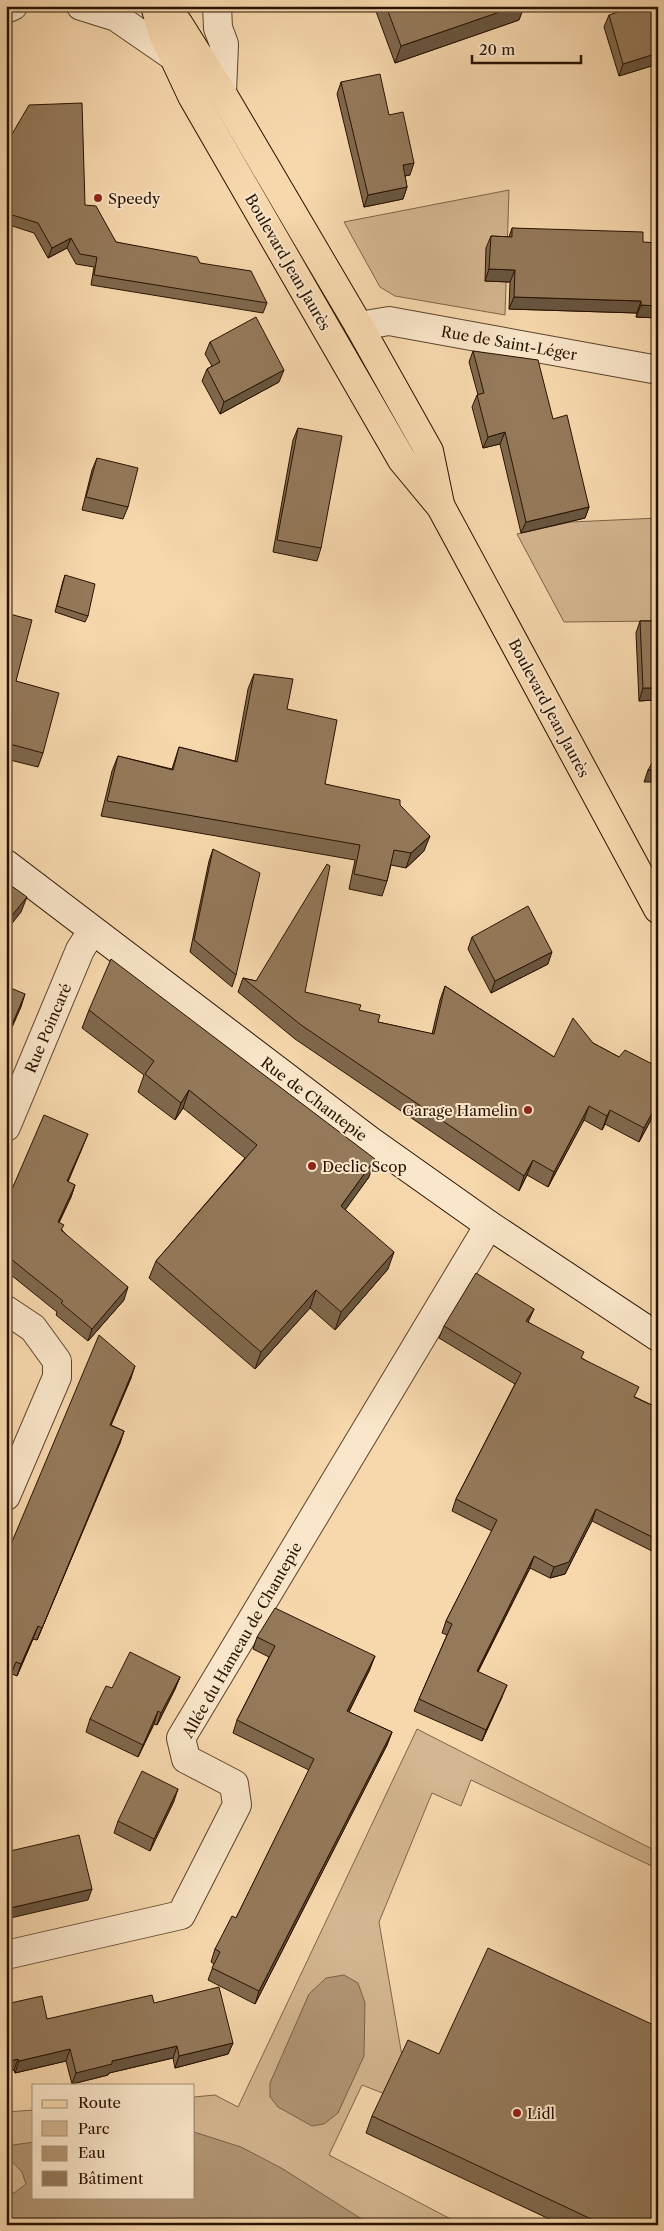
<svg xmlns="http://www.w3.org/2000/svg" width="664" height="2231" font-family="'Libre Caslon Text',serif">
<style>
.green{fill:#d4b690;stroke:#7e6448}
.water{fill:#b19573;stroke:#7a6145}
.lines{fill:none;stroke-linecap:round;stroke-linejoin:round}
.street-casing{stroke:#5c442c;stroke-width:30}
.secondary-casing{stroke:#281201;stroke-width:30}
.primary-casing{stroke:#281201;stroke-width:30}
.street{stroke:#fae6ca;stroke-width:28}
.secondary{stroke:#fae6ca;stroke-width:28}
.primary{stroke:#f7d8ad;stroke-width:28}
.wall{fill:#7f684d;stroke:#281201}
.shaded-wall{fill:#68553f;stroke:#281201}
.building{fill:#94795a;stroke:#281201}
.poi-dot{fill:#8f2418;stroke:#fae6ca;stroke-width:2}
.labels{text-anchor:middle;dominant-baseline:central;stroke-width:4;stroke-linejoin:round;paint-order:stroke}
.poi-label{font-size:15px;fill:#281201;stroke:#fae6ca;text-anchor:start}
.street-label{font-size:15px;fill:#281201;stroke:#fae6ca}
</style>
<rect width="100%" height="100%" fill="#f7d8ad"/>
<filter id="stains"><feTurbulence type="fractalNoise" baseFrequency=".004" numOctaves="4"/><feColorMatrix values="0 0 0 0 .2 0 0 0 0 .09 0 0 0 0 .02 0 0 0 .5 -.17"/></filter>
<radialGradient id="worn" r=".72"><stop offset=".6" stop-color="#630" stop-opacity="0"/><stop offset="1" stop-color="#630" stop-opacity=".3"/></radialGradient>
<g class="green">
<polygon points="509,190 505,315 395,296 380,287 344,222"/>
<polygon points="658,518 658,621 564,622 517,534 571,522"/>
<polygon points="417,1729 658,1852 658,1869 471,1780 461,1806 432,1793 379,1922 402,2056 385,2094 362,2085 329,2155 462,2225 6,2225 6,2112 34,2110 34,2197 194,2197 194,2097 215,2095 238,2107"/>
</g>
<g class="water">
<polygon points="344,1975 358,1983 365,2003 364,2056 338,2113 324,2124 312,2126 278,2107 270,2097 270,2083 309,1994 326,1978"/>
<polygon points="194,2132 241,2147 283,2169 371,2225 6,2225 6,2192 14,2193 26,2184 22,2172 6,2155 6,2146 34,2142 34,2197 194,2197"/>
</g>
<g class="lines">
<g class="street-casing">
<g id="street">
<polyline points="81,6 116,17 174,57"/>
<polyline points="217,6 218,28 224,44 222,93"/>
<polyline points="6,9 13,6"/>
<polyline points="359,326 389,321 658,370"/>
<polyline points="6,1127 80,950 92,931"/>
<polyline points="6,1310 33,1328 57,1361 57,1377 6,1496"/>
<polyline points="6,1955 181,1915 237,1805 234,1784 186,1759 181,1738 489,1225"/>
</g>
</g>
<g class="secondary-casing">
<polyline id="secondary" points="6,864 369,1140 489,1225 658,1337"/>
</g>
<g class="primary-casing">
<g id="primary">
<polyline points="155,6 163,34 192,96 402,460 441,507 658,909"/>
<polyline points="163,6 178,23 222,93 359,326 429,451 440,504"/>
</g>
</g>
<use href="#street" class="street"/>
<use href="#secondary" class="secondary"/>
<use href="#primary" class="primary"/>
</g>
<g class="wall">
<polygon points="374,6 524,6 519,20 395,63"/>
<polygon points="609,15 658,24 658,64 619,76 604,27"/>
<polygon points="341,82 389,115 410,175 405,176 407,187 403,199 364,207 337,94"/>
<polygon points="8,141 85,205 116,242 200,263 267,303 263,313 91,285 94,267 76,264 67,248 48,258 34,233 6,224 6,144"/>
<polygon points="512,228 643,242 658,318 636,317 637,313 509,309 510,282 485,281 486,248 491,236 509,237"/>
<polygon points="210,342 279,382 220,414 202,381 207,369 212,366 205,354"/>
<polygon points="473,351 553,419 589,507 585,518 521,533 500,444 483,448 472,407 477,395 478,395 469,362"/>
<polygon points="298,428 321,548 317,561 273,552 293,440"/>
<polygon points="97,458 128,507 123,519 82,510 92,470"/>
<polygon points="65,575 88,616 85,622 55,612 63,581"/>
<polygon points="6,613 16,681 43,753 38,767 6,759"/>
<polygon points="640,621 658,621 658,751 654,700 639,701 636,633"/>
<polygon points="254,674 287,709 325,784 400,805 424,851 406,868 391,865 387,881 382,896 349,889 355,860 101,816 112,771 118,756 172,769 179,747 235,761 248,689"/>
<polygon points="213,849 236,975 232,987 190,952 209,861"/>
<polygon points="472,937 548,964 491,993 468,949"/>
<polygon points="243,978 305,992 359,1010 378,1022 432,1034 440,1000 445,986 554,1057 593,1043 619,1057 658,1067 658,1107 639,1142 605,1124 602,1130 584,1120 548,1187 527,1175 519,1191 295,1039 238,992"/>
<polygon points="89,1010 369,1177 345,1209 388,1269 335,1330 310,1308 255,1369 149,1278 156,1261 245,1158 183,1108 175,1120 138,1092 144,1075 82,1028"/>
<polygon points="83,1146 68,1182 75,1185 71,1197 59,1223 62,1230 124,1300 88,1341 56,1315 57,1312 6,1271 6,1203"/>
<polygon points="534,1309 528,1322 582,1358 635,1397 658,1408 658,1554 592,1521 565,1574 550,1578 530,1568 478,1672 502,1697 482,1741 414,1711 419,1699 447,1635 442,1633 446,1621 492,1531 452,1511 456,1499 515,1384 439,1338 444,1326"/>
<polygon points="131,1378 111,1425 124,1431 120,1443 37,1640 33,1639 17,1676 12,1674 6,1687 6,1556"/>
<polygon points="257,1637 370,1669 349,1712 392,1732 387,1745 255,2004 208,1980 214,1964 211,1962 215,1949 236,1918 309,1770 233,1733 237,1720 269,1657 253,1649"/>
<polygon points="180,1677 175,1689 157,1725 154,1724 138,1757 86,1732 90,1719 112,1688"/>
<polygon points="174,1801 150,1851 114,1833 118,1821"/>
<polygon points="154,2003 233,2043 228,2054 175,2068 173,2058 109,2073 108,2075 72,2084 66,2061 15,2073 14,2070 6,2072 47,2019"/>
<polygon points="372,2116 658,2225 562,2225 366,2133"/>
</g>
<g class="shaded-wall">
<polygon points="517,6 524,6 519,20 395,63 401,46"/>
<polygon points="658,53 658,64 619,76 623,64"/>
<polygon points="414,163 410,175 398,177 403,165"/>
<polygon points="407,187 403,199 364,207 368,195"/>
<polygon points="71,238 67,248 48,258 52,248"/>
<polygon points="489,269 515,270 510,282 485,281"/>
<polygon points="514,297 641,301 637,313 509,309"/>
<polygon points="641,305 658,306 658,318 636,317"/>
<polygon points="284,370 279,382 220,414 224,402"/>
<polygon points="505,432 500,444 483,448 488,437"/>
<polygon points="589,507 585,518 521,533 526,522"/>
<polygon points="643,688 658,688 654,700 639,701"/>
<polygon points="648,770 658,770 658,782 644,782"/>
<polygon points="430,836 424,851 406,868 411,853"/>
<polygon points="27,897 21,912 6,931 6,923"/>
<polygon points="552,952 548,964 491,993 495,981"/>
<polygon points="25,994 21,1007 6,1041 6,1039"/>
<polygon points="189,1090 183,1108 175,1120 181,1103"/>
<polygon points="658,1102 658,1107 639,1142 644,1128"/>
<polygon points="589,1106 584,1120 548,1187 554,1172"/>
<polygon points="610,1110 605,1124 602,1130 607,1116"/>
<polygon points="88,1134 83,1146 62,1194 67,1181"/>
<polygon points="375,1159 369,1177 335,1224 341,1206"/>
<polygon points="533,1160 527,1175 519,1191 524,1176"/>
<polygon points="75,1185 71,1197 53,1234 58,1222"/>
<polygon points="394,1252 388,1269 335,1330 341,1312"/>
<polygon points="128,1287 124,1300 88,1341 92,1329"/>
<polygon points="316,1290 310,1308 255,1369 261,1352"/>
<polygon points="534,1309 529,1320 522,1333 526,1321"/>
<polygon points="135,1366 131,1378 106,1437 110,1425"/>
<polygon points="124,1431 120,1443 37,1640 42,1628"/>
<polygon points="596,1509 592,1521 565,1574 550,1578 554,1567"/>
<polygon points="534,1556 530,1568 472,1683 477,1671"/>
<polygon points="38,1626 33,1639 17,1676 21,1664"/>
<polygon points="375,1656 370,1669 343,1723 347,1711"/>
<polygon points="180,1677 175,1689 157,1725 161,1713"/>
<polygon points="507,1685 502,1697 482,1741 486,1730"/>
<polygon points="158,1711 154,1724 138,1757 143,1745"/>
<polygon points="392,1732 387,1745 255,2004 259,1991"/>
<polygon points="178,1789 174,1801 150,1851 154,1839"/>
<polygon points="92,1889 88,1900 6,1919 6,1909"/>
<polygon points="233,2043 228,2054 175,2068 179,2056"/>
<polygon points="177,2046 173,2058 109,2073 108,2075 72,2084 76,2073 112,2061"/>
<polygon points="70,2049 66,2061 15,2073 19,2061"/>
<polygon points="18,2059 14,2070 6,2072 6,2062"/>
</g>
<g class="building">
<polygon points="386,6 517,6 401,46"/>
<polygon points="636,6 652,6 658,24 658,53 623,64 609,15"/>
<polygon points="380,74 389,115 403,112 414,163 403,165 407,187 368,195 341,82"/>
<polygon points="82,103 85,205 96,206 116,242 197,257 200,263 251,271 267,303 94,275 97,257 80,254 71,238 52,248 38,223 9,214 8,141 29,105"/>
<polygon points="512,228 643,232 643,242 658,243 658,306 641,305 641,301 514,297 515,270 489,269 491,236 512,237"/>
<polygon points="256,317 284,370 224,402 207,369 220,362 210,342"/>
<polygon points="473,351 538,360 553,419 567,415 589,507 526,522 505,432 488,437 477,395 484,393"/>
<polygon points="298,428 342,436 321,548 277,540"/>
<polygon points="97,458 138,468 128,507 86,497"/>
<polygon points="65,575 95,584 88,616 57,606"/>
<polygon points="6,613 32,620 16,681 59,693 43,753 6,743"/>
<polygon points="640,621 658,621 658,688 643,688"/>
<polygon points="254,674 293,679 287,709 337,720 325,784 400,800 400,805 430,836 411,853 394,850 387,881 354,874 360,845 107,801 118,756 173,770 179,747 237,762"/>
<polygon points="658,753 658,770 648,770"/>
<polygon points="213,849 260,873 236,975 194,940"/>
<polygon points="327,864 330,866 305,992 361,1005 359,1010 380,1015 378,1022 434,1034 445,986 554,1057 573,1018 593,1043 619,1057 625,1050 658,1067 658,1102 644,1128 610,1110 607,1116 589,1106 554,1172 533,1160 524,1176 301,1025 243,978 256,981"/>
<polygon points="6,882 27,897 6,923"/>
<polygon points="528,906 552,952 495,981 472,937"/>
<polygon points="111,959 375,1159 341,1206 394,1252 341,1312 316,1290 261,1352 156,1261 257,1145 189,1090 181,1103 145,1074 154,1061 89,1010"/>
<polygon points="6,986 25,994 6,1039"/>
<polygon points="44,1115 88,1134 67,1181 75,1185 58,1222 64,1225 61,1230 128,1287 92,1329 61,1303 63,1301 6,1255 6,1203"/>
<polygon points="476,1273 534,1309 526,1321 584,1352 581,1358 639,1387 634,1397 658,1408 658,1540 596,1509 569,1562 554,1567 534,1556 477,1671 507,1685 486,1730 419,1699 452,1624 446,1621 497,1520 456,1499 521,1373 444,1326"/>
<polygon points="99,1335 135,1366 110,1425 124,1431 42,1628 38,1626 21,1664 16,1662 6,1686 6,1556"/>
<polygon points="275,1608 375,1656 347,1711 392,1732 259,1991 212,1968 220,1952 215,1949 232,1916 236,1918 314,1759 237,1720 275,1646 257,1637"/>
<polygon points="130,1652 180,1677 161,1713 158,1711 143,1745 90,1719 106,1686 112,1688"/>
<polygon points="142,1771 178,1789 154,1839 118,1821"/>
<polygon points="79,1835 92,1889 6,1909 6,1852"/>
<polygon points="488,1948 658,2027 658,2225 604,2225 372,2116 408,2040 439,2054"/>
<polygon points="219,1987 233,2043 179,2056 177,2046 112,2061 112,2064 76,2073 70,2049 19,2061 18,2059 6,2062 6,2004 42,1996 47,2019 152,1995 154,2003"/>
</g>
<g class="poi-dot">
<circle cx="98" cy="198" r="5"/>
<circle cx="528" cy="1110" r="5"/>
<circle cx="312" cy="1166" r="5"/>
<circle cx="517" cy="2113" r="5"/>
</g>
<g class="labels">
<g class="poi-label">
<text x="108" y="198">Speedy</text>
<text x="518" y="1110" text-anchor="end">Garage Hamelin</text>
<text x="322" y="1166">Declic Scop</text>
<text x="527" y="2113">Lidl</text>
</g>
<g class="street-label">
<text transform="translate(288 262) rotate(60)">Boulevard Jean Jaurès</text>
<text transform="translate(509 343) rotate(10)">Rue de Saint-Léger</text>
<text transform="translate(549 708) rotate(62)">Boulevard Jean Jaurès</text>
<text transform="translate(48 1028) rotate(-67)">Rue Poincaré</text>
<text transform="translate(314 1099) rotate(37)">Rue de Chantepie</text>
<text transform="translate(242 1640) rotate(-60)">Allée du Hameau de Chantepie</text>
</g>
</g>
<rect width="664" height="2231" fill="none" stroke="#f7d8ad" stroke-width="25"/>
<rect x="8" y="8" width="649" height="2216" fill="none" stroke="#281201" stroke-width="2.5"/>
<rect x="12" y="12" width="639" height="2206" fill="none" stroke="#281201"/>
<rect x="32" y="2084" width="162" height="115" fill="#fae6ca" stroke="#a6917a"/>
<rect x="42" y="2100" width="25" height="8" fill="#f7d8ad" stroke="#a6917a"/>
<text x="78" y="2108" font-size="15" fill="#281201">Route</text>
<rect x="42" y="2121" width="25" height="15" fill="#d4b690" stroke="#a6917a"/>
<text x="78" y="2134" font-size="15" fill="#281201">Parc</text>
<rect x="42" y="2146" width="25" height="15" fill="#b19573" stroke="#a6917a"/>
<text x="78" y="2158" font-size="15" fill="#281201">Eau</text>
<rect x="42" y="2171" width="25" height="15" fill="#94795a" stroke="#a6917a"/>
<text x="78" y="2184" font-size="15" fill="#281201">Bâtiment</text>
<path d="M472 55v8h109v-8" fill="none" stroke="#281201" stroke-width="2.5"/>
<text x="479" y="55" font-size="15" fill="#281201" stroke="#fae6ca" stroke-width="4" paint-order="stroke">20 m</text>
<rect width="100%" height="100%" filter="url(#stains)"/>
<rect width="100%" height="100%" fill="url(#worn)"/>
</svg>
